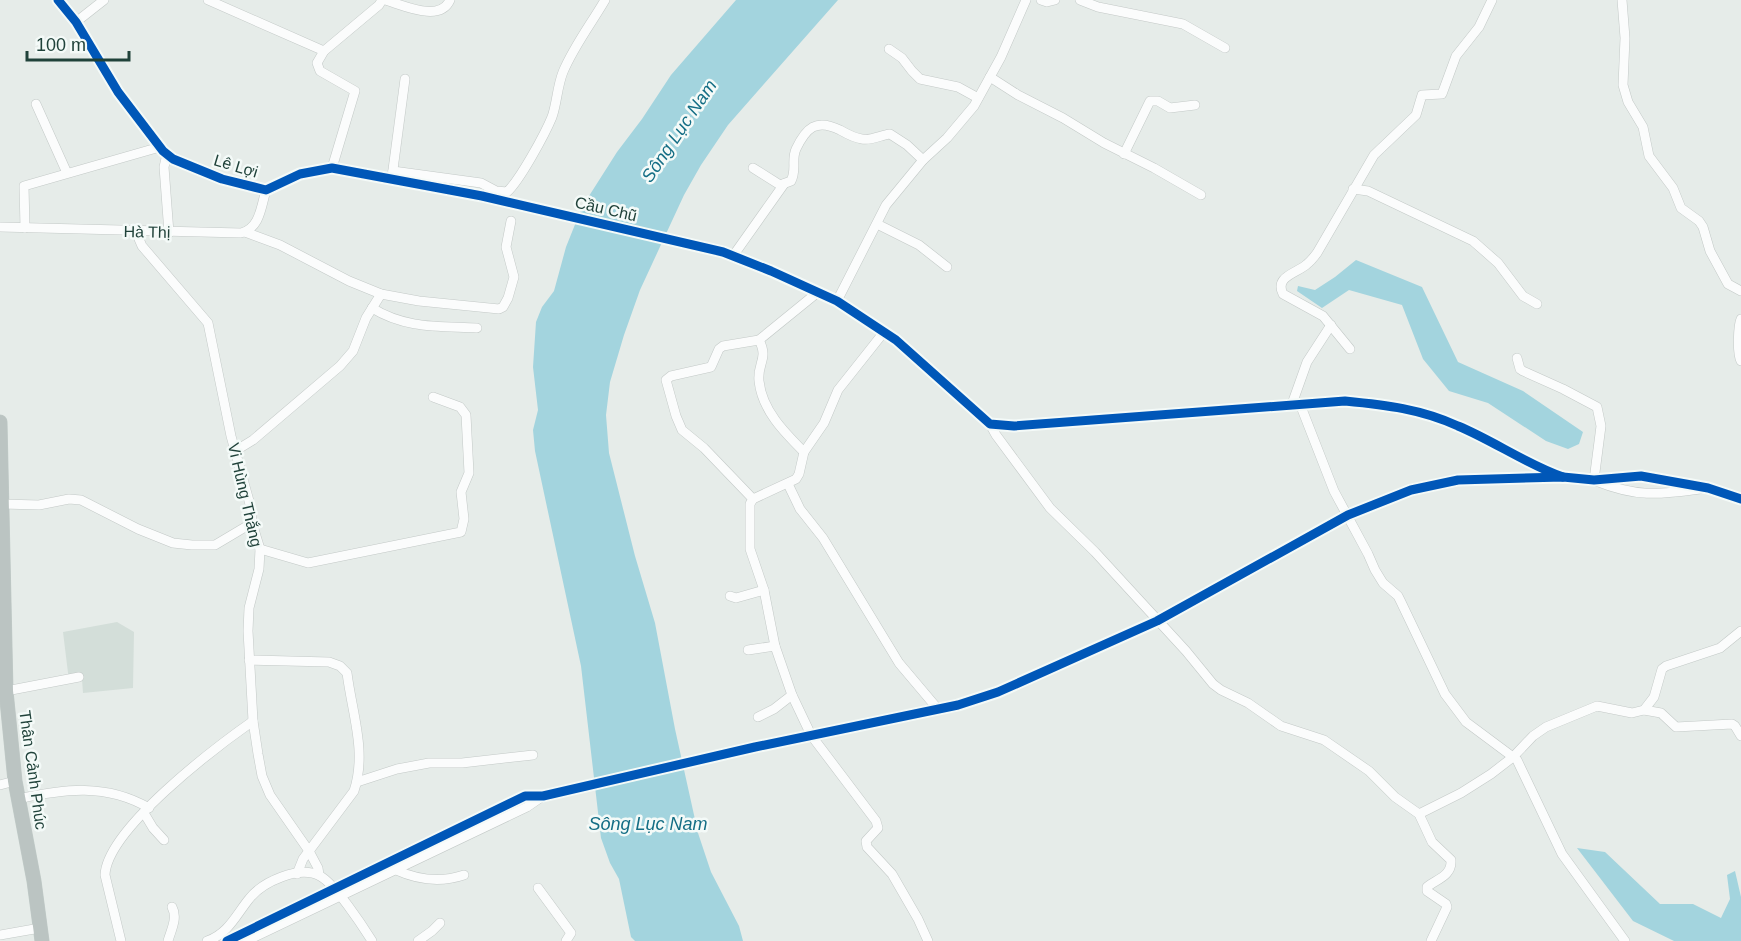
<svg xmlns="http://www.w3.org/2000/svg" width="1741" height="941" font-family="Helvetica,sans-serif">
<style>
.built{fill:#d3ded9}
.water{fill:#a3d4de}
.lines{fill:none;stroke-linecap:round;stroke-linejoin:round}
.minor-casing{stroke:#c3c9c7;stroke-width:10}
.highway-casing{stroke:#c1cbc8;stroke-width:15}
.minor{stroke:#fbfcfc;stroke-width:9}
.highway{stroke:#bbc4c2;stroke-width:14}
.cycleway-casing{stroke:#f4faf8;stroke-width:13}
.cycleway{stroke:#0057b8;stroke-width:9}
.labels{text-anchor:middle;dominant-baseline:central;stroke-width:5;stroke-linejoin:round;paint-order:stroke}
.street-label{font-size:16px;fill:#20423a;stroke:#f4faf8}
.water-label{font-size:18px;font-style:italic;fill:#146e85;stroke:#f4faf8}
</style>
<rect width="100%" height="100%" fill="#e6ece9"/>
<polygon class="built" points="117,622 134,632 133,688 83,693 82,679 69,681 63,632"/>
<g class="water">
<polygon points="736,0 838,0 728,125 701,165 684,195 640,290 624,335 610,382 606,415 609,453 635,556 655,623 675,729 698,833 711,872 739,926 743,941 635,941 631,937 619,879 610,863 601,838 581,666 535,451 533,430 538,410 533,367 536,322 542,307 554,291 566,247 582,207 617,152 642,119 671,75"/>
<polygon points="1356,260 1422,287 1458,362 1523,391 1583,432 1579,444 1568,449 1546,441 1488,403 1449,391 1423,359 1402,305 1349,290 1322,308 1297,291 1298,286 1315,290 1335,277"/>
<polygon points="1577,848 1605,852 1660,904 1693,904 1721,918 1730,899 1727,875 1735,871 1741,897 1741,941 1674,941 1633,921"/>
</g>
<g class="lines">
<g class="minor-casing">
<g id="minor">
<path d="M 58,0 L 76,22 L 118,92 L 163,151 L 173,159 L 222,179 L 266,190 L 300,174 L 332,168 L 482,196 L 723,252 L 771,271 L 837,301 L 896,340 L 990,424 L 1014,426 L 1345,401 C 1386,405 1421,409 1458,426 C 1494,441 1526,464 1563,477"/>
<polyline points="208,0 324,51"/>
<path d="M 385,0 C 403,5 440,23 450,0"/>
<polyline points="1041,0 1047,2 1055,0"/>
<polyline points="1080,0 1098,7 1183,24 1225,48"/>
<polyline points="1622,0 1625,38 1623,85 1628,102 1643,127 1649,156 1673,188 1681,208 1699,221 1703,227 1710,251 1728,284 1741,291"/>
<polyline points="76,22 104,0"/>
<polyline points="889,49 902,58 912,71 920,79 958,87 978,98"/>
<polyline points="990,77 1018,95 1063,118 1104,143 1154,168 1201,195"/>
<polyline points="36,104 67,173"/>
<polyline points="167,154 164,167 169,233"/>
<polyline points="1124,154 1150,101 1158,101 1170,108 1195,105"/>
<polyline points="332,168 355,91 320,71 317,63 324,51 379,5 382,0"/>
<path d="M 753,168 L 780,185 L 791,181 C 797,170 791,160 796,149 C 806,128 816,118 840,130 C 847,134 854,138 862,139 C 871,141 881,135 890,134 L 907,145 L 923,160"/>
<path d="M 393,171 L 481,183 L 496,191 L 507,192 C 520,180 545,134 552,117 C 557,103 557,87 563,72 C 574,46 591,24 605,0"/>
<polyline points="392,177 405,79"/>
<polyline points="1353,189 1368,191 1473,241 1498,263 1523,296 1537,304"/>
<polyline points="877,224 919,245 947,267"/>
<path d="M 0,227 L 241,233 C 260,228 261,207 266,190"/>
<polyline points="25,228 24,186 160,147"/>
<polyline points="136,232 142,246 208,323 209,328 231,436 251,508 252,523 260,549 259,569 249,608 248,631 253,721 258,754 262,776 270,795 309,851 318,868 319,875"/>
<polyline points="245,232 280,245 349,281 381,294 419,301 499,309 503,307 508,298 514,277 506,247 511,221"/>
<polyline points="733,256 784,184"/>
<polyline points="837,301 886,205 923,160 947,138 974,106 1001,57 1026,0"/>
<path d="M 372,308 C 406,329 439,326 477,328"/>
<path d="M 1741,319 C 1738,326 1737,354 1741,361"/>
<polyline points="884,332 838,390 824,423 804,452 799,474 796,479 753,499 750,504 750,549 764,590 775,646 792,695 811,735 876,821 878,828 866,841 867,847 892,874 918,919 928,941"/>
<path d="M 759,340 C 769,359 757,363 759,381 C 762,410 784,432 804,452"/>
<path d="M 1350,349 L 1323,316 L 1283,294 C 1274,276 1298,273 1307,264 C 1311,261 1314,257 1317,253 L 1374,155 L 1416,115 L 1422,95 L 1442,94 L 1456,56 L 1479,27 L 1492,0"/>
<polyline points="1517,358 1520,369 1523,371 1563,389 1597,407 1601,426 1594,480"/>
<polyline points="1292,404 1307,362 1331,325"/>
<polyline points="1300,404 1334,491 1368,554 1375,570 1383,583 1398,596 1401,602 1445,694 1466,722 1517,760 1562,854 1625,941"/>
<path d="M 990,424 L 996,435 L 1050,508 L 1095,552 L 1186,651 L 1213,684 L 1221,690 L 1248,703 L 1281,726 L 1324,740 L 1369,771 L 1395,797 L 1419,814 L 1432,842 L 1451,860 C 1452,876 1437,879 1427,887 L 1427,891 L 1446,904 L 1447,907 L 1431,941"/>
<polyline points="235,451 253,440 340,366 353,351 366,318 381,294"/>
<path d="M 1596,481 C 1636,497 1657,495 1700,489"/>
<polyline points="788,484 800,509 823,538 899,663 937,708"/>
<polyline points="753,499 704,448 682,430 676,416 666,380 671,376 711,367 719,349 723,346 759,340 818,292"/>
<polyline points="2,504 39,505 69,499 81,500 138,529 173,543 192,545 215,545 252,523"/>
<polyline points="260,549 308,563 461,532 464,519 461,492 469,473 466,415 460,407 433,397"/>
<polyline points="730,596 736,598 764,590"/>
<polyline points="748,650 775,646"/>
<path d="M 249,660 L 329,662 L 340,666 L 347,673 C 352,713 367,752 354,791 L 303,859 L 297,874"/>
<polyline points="6,691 79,677"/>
<polyline points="1644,710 1661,713 1676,727 1732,724 1735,726 1741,736"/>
<polyline points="758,717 774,709 792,695"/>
<polyline points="357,782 397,769 429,763 462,763 533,755"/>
<polyline points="0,785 15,781"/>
<path d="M 18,799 C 64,789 106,783 149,808"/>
<polyline points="144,813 153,828 164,840"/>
<polyline points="1419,814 1461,793 1491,774 1513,757 1533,736 1546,727 1597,706 1632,713 1644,710 1654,697 1662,669 1666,666 1720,648 1741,631"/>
<path d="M 396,870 C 418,880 440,883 464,875"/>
<polyline points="538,888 571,933 566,941"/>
<polyline points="0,935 40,928"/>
<path d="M 121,941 L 105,875 C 107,829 216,747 253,721"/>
<path d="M 168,941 C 171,930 178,918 172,907"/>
<path d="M 207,941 C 228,934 236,915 249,899 C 262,882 299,865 320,876 C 335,884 362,925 372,941"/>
<polyline points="227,941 525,796 543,796 755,747 958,705 998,692 1157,621 1348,515 1411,490 1458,480 1563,477 1594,480 1641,476 1708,488 1741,499"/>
<polyline points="246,941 527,807 543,796"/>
<polyline points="418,941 432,931 440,923"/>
</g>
</g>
<g class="highway-casing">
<polyline id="highway" points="0,422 6,691 15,781 34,881 42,941"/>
</g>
<use href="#minor" class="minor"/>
<use href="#highway" class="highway"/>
<g class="cycleway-casing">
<g id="cycleway">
<path d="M 58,0 L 76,22 L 118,92 L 163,151 L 173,159 L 222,179 L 266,190 L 300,174 L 332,168 L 482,196 L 723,252 L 771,271 L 837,301 L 896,340 L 990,424 L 1014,426 L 1345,401 C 1386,405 1421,409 1458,426 C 1494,441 1526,464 1563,477"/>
<polyline points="227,941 525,796 543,796 755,747 958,705 998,692 1157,621 1348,515 1411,490 1458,480 1563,477 1594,480 1641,476 1708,488 1741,499"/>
</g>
</g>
<use href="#cycleway" class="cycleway"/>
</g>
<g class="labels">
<g class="street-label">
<text transform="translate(236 166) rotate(17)">Lê Lợi</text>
<text transform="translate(606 209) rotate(13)">Cầu Chũ</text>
<text transform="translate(147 232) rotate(1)">Hà Thị</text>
<text transform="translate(245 495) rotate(77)">Vi Hùng Thắng</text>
<text transform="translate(33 770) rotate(82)">Thân Cảnh Phúc</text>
</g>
<g class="water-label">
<text transform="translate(679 131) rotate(-56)">Sông Lục Nam</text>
<text x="648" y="824">Sông Lục Nam</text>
</g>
</g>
<path d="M27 51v9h102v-9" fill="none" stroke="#20423a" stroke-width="3"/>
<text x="36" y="51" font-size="18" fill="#20423a" stroke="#f4faf8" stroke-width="4.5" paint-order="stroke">100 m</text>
</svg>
